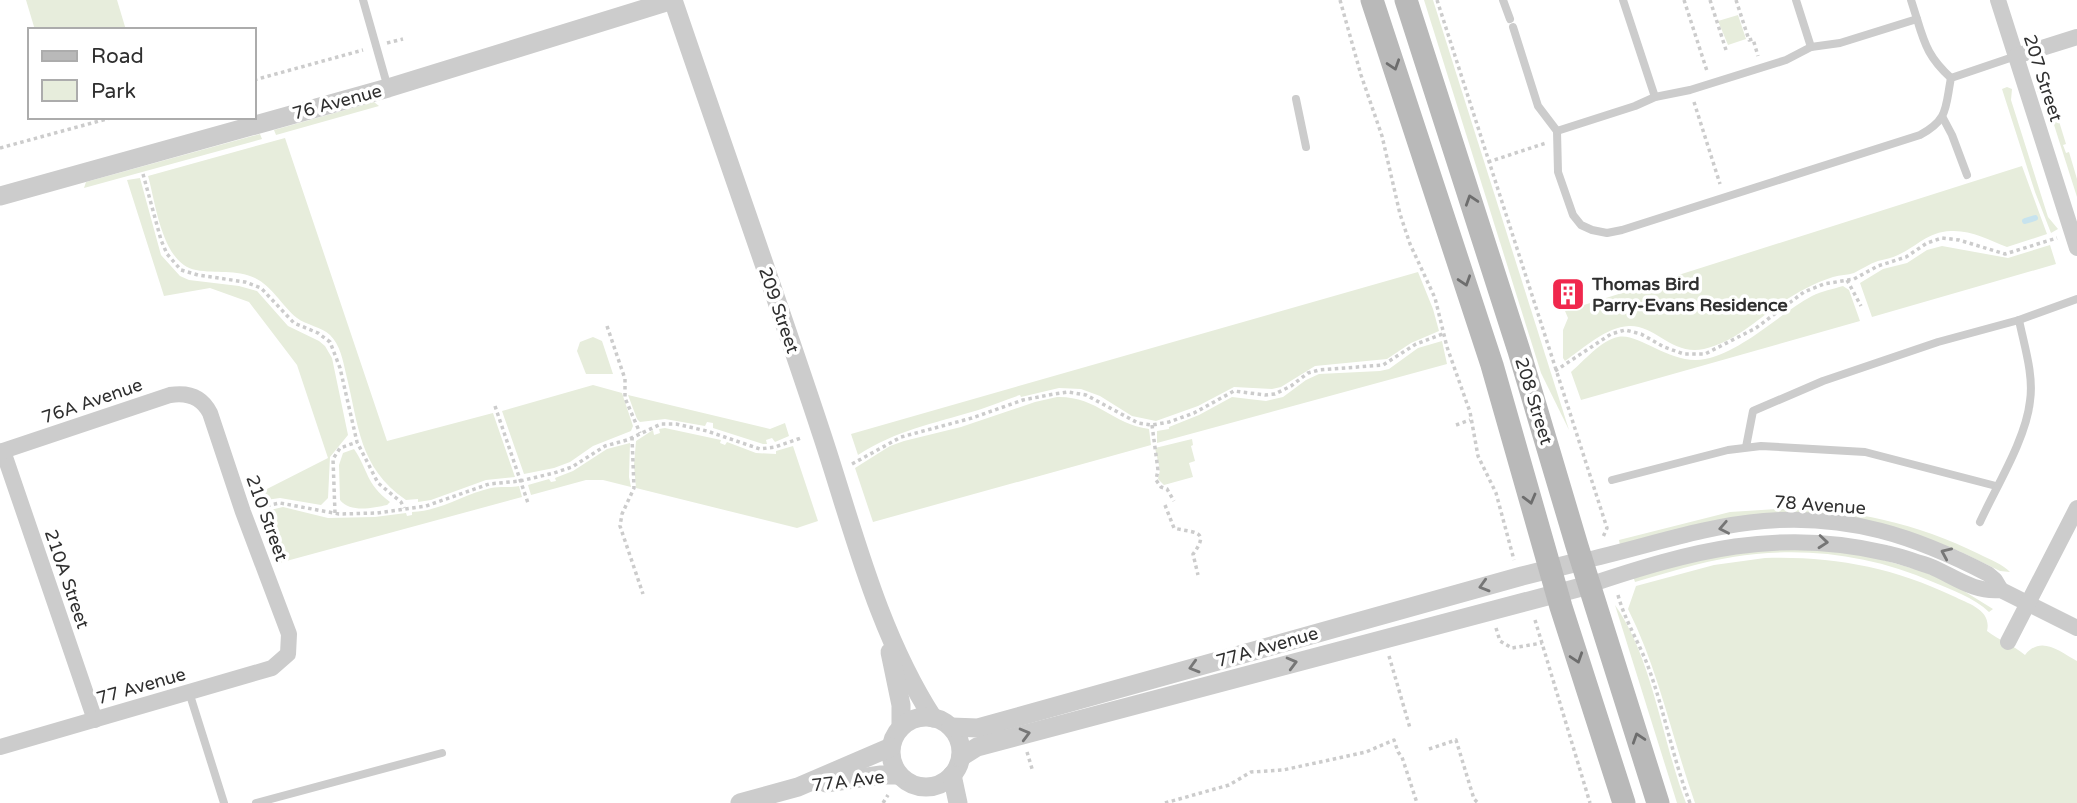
<svg xmlns="http://www.w3.org/2000/svg" width="2077" height="803" font-family="'Varela Round',sans-serif">
<style>
.green{fill:#e7eddc}
.lines{fill:none;stroke-linecap:round;stroke-linejoin:round}
.stream{stroke:#c7e3ee;stroke-width:6}
.path{stroke:#ccc;stroke-width:3.5;stroke-dasharray:3.5 3.5;stroke-linecap:butt}
.service{stroke:#ccc;stroke-width:8}
.minor{stroke:#ccc;stroke-width:16}
.tertiary{stroke:#ccc;stroke-width:19}
.secondary{stroke:#b9b9b9;stroke-width:23}
.oneway{stroke:#6d6d6d}
.oneway2{stroke:#767676}
.labels{text-anchor:middle;dominant-baseline:central;stroke-width:7;stroke-linejoin:round;paint-order:stroke}
.street-label{font-size:18px;fill:#2f2f2f;stroke:#fff}
.poi-label{font-size:18px;font-weight:bold;fill:#2f2f2f;stroke:#fff;text-anchor:start}
</style>
<rect width="100%" height="100%" fill="#fff"/>
<g class="green">
<polygon points="26,0 117,0 126,30 35,30"/>
<polygon points="1424,0 1433,0 1569,430 1541,373"/>
<polygon points="1738,15 1746,39 1728,45 1718,21"/>
<polygon points="2037,73 2045,76 2066,144 2063,145 2066,153 2069,152 2077,179 2077,197 2048,106 2037,91"/>
<polygon points="2007,87 2012,89 2011,100 2048,217 2058,229 2051,233 2035,192 2002,89"/>
<polygon points="374,102 379,106 276,135 274,130"/>
<polygon points="260,134 262,139 84,188 86,182"/>
<path d="M 285,138 L 387,441 L 493,413 L 515,477 L 486,480 L 431,500 L 418,502 L 418,499 L 406,500 C 358,467 359,425 346,374 C 343,360 340,345 330,335 C 322,327 306,325 297,318 C 282,306 272,286 255,278 C 236,269 216,274 196,270 C 162,264 156,204 148,176 Z"/>
<path d="M 2022,166 L 2047,234 L 2007,247 C 1989,240 1971,230 1951,231 C 1927,232 1918,246 1898,255 C 1892,258 1885,259 1878,261 C 1869,264 1862,269 1854,273 C 1848,275 1840,275 1833,277 C 1814,283 1798,292 1781,303 C 1757,320 1734,342 1704,349 C 1672,356 1656,325 1629,326 C 1606,327 1584,348 1565,361 L 1563,358 L 1563,330 L 1568,318 L 1565,311 Z"/>
<polygon points="140,178 161,255 180,276 189,280 239,286 257,291 288,326 319,341 325,346 332,358 348,435 330,457 328,498 321,505 280,498 266,500 263,491 328,458 297,365 249,302 210,288 164,296 127,180"/>
<polygon points="2050,245 2056,264 1872,317 1860,283 1883,269 1907,263 1927,250 1942,246 2008,258"/>
<path d="M 1418,272 L 1433,309 L 1439,331 L 1411,343 L 1387,359 L 1315,366 L 1281,387 L 1272,389 L 1234,387 L 1198,406 L 1156,421 L 1132,416 L 1100,396 L 1081,389 L 1059,388 L 1021,397 L 1020,395 C 1007,399 991,406 975,411 C 932,424 897,430 858,455 L 851,434 Z"/>
<path d="M 1843,286 L 1849,290 L 1860,321 L 1581,400 L 1571,372 C 1584,361 1601,340 1618,337 C 1639,332 1671,366 1705,359 C 1743,351 1779,314 1812,296 C 1822,291 1833,289 1843,286 Z"/>
<polygon points="593,337 602,341 613,374 586,374 577,351 580,342"/>
<polygon points="1442,341 1447,364 1157,443 1157,431 1169,429 1169,427 1199,415 1232,397 1266,401 1283,397 1306,380 1319,374 1380,371 1389,369 1418,348"/>
<polygon points="593,385 622,393 633,426 631,431 593,446 570,462 554,468 524,474 502,411"/>
<polygon points="628,395 770,429 785,423 789,436 775,442 772,438 766,440 767,444 763,444 713,428 713,423 707,422 705,426 665,419 640,422 637,419"/>
<path d="M 1057,397 C 1097,396 1112,424 1149,429 L 1151,445 L 873,522 L 855,468 L 890,446 L 904,441 L 961,427 L 1035,402 Z"/>
<polygon points="665,428 721,440 720,443 725,445 727,442 756,453 776,454 776,451 793,446 818,521 797,528 636,488 634,465 636,441 653,430 654,435 660,433 659,429"/>
<polygon points="1192,439 1193,445 1191,446 1195,461 1189,463 1193,477 1164,485 1158,479 1160,470 1155,448"/>
<polygon points="630,443 629,477 631,487 603,480 586,480 531,495 528,485 549,479 551,482 556,481 555,478 573,471 607,449"/>
<path d="M 354,449 C 369,471 365,483 390,502 L 387,505 C 373,508 350,513 340,500 L 339,465 L 343,453 Z"/>
<path d="M 519,486 L 522,497 L 279,563 L 262,512 L 283,507 L 328,518 L 375,517 L 406,513 L 407,516 L 412,515 L 412,512 C 441,511 464,494 491,488 C 500,486 510,488 519,486 Z"/>
<path d="M 1777,509 C 1848,508 1915,522 1979,554 C 1989,559 2004,565 2010,572 L 2000,571 L 1959,551 L 1826,516 L 1620,545 L 1619,540 L 1730,512 Z"/>
<path d="M 1759,548 L 1855,552 L 1922,571 L 1951,583 L 1993,609 L 1989,612 C 1975,598 1950,589 1933,582 C 1870,554 1800,546 1733,557 C 1700,562 1667,573 1635,582 L 1633,576 L 1702,557 Z"/>
<path d="M 1765,558 C 1832,556 1892,567 1953,596 C 1969,604 1992,610 1987,631 C 1999,640 2013,645 2025,655 C 2041,635 2059,651 2077,661 L 2077,803 L 1695,803 C 1672,738 1659,671 1628,609 L 1636,586 L 1714,565 Z"/>
<path d="M 1615,605 C 1653,659 1662,741 1686,803 L 1677,803 Z"/>
</g>
<g class="lines">
<polyline class="stream" points="2025,221 2035,218"/>
<g class="path">
<polyline points="1340,0 1361,75 1382,136 1400,214 1410,244 1435,298 1447,347 1470,412 1478,456 1496,493 1514,560"/>
<polyline points="1437,0 1607,528 1603,537"/>
<polyline points="1684,0 1707,71"/>
<polyline points="1710,0 1726,50"/>
<polyline points="1736,0 1749,40 1753,39 1758,56"/>
<polyline points="387,43 403,39"/>
<polyline points="254,80 363,50"/>
<polyline points="1694,102 1720,184"/>
<polyline points="0,148 114,117"/>
<polyline points="1488,162 1546,143"/>
<polyline points="143,174 161,240 167,254 181,270 198,275 245,282 261,288 294,323 318,333 330,342 340,368 357,442 378,483 401,502 404,508"/>
<polyline points="1847,280 1861,306"/>
<polyline points="607,326 625,379 625,398 640,433"/>
<polyline points="1555,371 1611,334 1625,330 1641,334 1664,347 1684,354 1705,354 1756,328 1804,292 1824,284 1854,279 1878,266 1906,257 1927,243 1942,238 1959,240 2005,254 2057,238"/>
<polyline points="495,406 528,503"/>
<polyline points="1152,425 1158,470 1156,480 1161,487 1167,489 1174,501"/>
<polyline points="1456,425 1470,420"/>
<polyline points="632,437 634,488 622,514 620,526 643,594"/>
<polyline points="852,464 901,437 972,418 1023,400 1054,394 1068,392 1086,395 1138,423 1152,425 1169,422 1194,413 1234,391 1265,395 1275,394 1291,386 1308,373 1319,370 1383,365 1416,344 1445,333"/>
<path d="M 1165,505 L 1174,528 C 1191,533 1212,529 1193,554 L 1198,575"/>
<polyline points="260,507 280,503 339,514 377,513 426,506 489,484 520,481 554,473 572,467 605,446 627,440 661,424 676,424 707,431 760,449 775,447 801,438"/>
<polyline points="335,513 333,459 340,448 357,442"/>
<path d="M 1618,595 C 1625,621 1640,644 1649,669 C 1665,713 1673,759 1690,803"/>
<polyline points="1535,620 1590,803"/>
<polyline points="1496,628 1500,641 1512,648 1542,643"/>
<polyline points="1389,656 1410,728"/>
<polyline points="1429,749 1456,740 1474,799 1478,803"/>
<polyline points="1027,752 1033,772"/>
<polyline points="883,803 888,795"/>
<polyline points="1165,803 1229,785 1251,772 1283,770 1366,752 1394,740 1398,752 1402,757 1417,803"/>
</g>
<g class="service">
<polyline points="363,0 388,88"/>
<polyline points="1503,0 1510,19"/>
<polyline points="1623,0 1655,97"/>
<polyline points="1796,0 1811,47"/>
<polyline points="1911,0 1917,19"/>
<path d="M 1513,27 L 1538,106 L 1557,131 L 1558,172 L 1573,215 L 1581,225 L 1592,230 L 1607,233 L 1622,230 L 1920,135 C 1949,119 1945,108 1951,78 L 2016,56"/>
<polyline points="1296,99 1306,147"/>
<polyline points="1943,118 1952,135 1967,175"/>
<path d="M 1557,131 L 1635,106 L 1655,97 L 1690,90 L 1786,60 L 1811,47 L 1840,43 L 1917,19 C 1925,46 1930,59 1951,78"/>
<polyline points="1746,447 1753,411 1823,381 1938,342 2019,320 2077,299"/>
<polyline points="1612,480 1728,450 1761,446 1865,452 1996,486"/>
<path d="M 1980,522 C 1996,487 2026,439 2030,401 C 2034,375 2024,345 2019,320"/>
<polyline points="189,692 224,803"/>
<polyline points="256,803 442,753"/>
</g>
<g class="minor">
<polyline points="1998,0 2077,248"/>
<polyline points="2016,56 2077,37"/>
<polyline points="3,451 95,720"/>
<path d="M 0,452 L 170,395 C 188,392 202,397 210,413 L 243,512 L 289,634 L 288,654 L 272,668 L 0,747"/>
<path d="M 1582,561 C 1642,548 1702,526 1764,521 C 1848,514 1915,536 1988,574 L 1995,580 L 2001,590"/>
<path d="M 1589,585 C 1690,551 1779,527 1886,553 C 1901,556 1917,562 1932,567 C 1955,577 1975,593 2001,590 L 2077,628"/>
<polyline points="2008,642 2077,508"/>
</g>
<g class="tertiary">
<path d="M 0,196 L 388,88 L 673,0 C 722,144 773,287 821,432 C 853,528 877,631 933,718"/>
<polyline points="890,652 901,705 901,727"/>
<circle cx="926" cy="752" r="35"/>
<polyline points="951,727 978,728 1522,576 1582,561"/>
<polyline points="961,757 977,747 1589,585"/>
<polyline points="952,775 958,803"/>
<polyline points="826,783 881,775 899,775"/>
<polyline points="740,803 798,787 891,747"/>
</g>
<g class="secondary">
<polyline points="1372,0 1492,365 1561,607 1624,803"/>
<polyline points="1406,0 1519,351 1577,546 1658,803"/>
</g>
</g>
<defs><path id="oneway-chevron" d="M-2-3.5L2.5 0L-2 3.5" fill="none" stroke-width="1.6" stroke-linecap="round" stroke-linejoin="round" transform="scale(1.75)"/></defs>
<g class="oneway">
<use href="#oneway-chevron" transform="translate(1394 65) rotate(72)"/>
<use href="#oneway-chevron" transform="translate(1471 200) rotate(-108)"/>
<use href="#oneway-chevron" transform="translate(1465 281) rotate(72)"/>
<use href="#oneway-chevron" transform="translate(1530 499) rotate(75)"/>
<use href="#oneway-chevron" transform="translate(1577 658) rotate(72)"/>
<use href="#oneway-chevron" transform="translate(1638 738) rotate(-108)"/>
</g>
<g class="oneway2">
<use href="#oneway-chevron" transform="translate(1724 528) rotate(169)"/>
<use href="#oneway-chevron" transform="translate(1823 542) rotate(5)"/>
<use href="#oneway-chevron" transform="translate(1946 553) rotate(-156)"/>
<use href="#oneway-chevron" transform="translate(1484 586) rotate(164)"/>
<use href="#oneway-chevron" transform="translate(1292 663) rotate(-15)"/>
<use href="#oneway-chevron" transform="translate(1194 667) rotate(164)"/>
<use href="#oneway-chevron" transform="translate(1025 734) rotate(-15)"/>
</g>
<defs>
<g id="building-square" transform="scale(1.75)"><rect x="-9" y="-9" width="18" height="18" rx="4" fill="#f0284d" stroke="#fff"/><path d="M-4-6H4V6H1V3H-1V6H-4ZM-2.5-4.3h1.7v1.8h-1.7ZM.8-4.3h1.7v1.8H.8ZM-2.5-1h1.7V.8h-1.7ZM.8-1h1.7V.8H.8Z" fill="#fff"/></g>
</defs>
<g fill-rule="evenodd">
<use href="#building-square" x="1568" y="294"/>
</g>
<g class="labels">
<g class="street-label">
<text transform="translate(2043 78) rotate(72)">207 Street</text>
<text transform="translate(337 102) rotate(-15)">76 Avenue</text>
<text transform="translate(779 310) rotate(71)">209 Street</text>
<text transform="translate(92 401) rotate(-19)">76A Avenue</text>
<text transform="translate(1534 401) rotate(73)">208 Street</text>
<text transform="translate(1820 505) rotate(4)">78 Avenue</text>
<text transform="translate(267 518) rotate(70)">210 Street</text>
<text transform="translate(67 579) rotate(71)">210A Street</text>
<text transform="translate(1267 647) rotate(-16)">77A Avenue</text>
<text transform="translate(141 686) rotate(-16)">77 Avenue</text>
<text transform="translate(848 781) rotate(-7)">77A Ave</text>
</g>
<g class="poi-label">
<text x="1592" y="284">Thomas Bird<tspan x="1592" dy="21">Parry-Evans Residence</tspan></text>
</g>
</g>
<rect x="28" y="28" width="228" height="91" fill="#ffffff" stroke="#acacac" stroke-width="2"/>
<rect x="42" y="51" width="35" height="10" fill="#b9b9b9" stroke="#acacac" stroke-width="2"/>
<text x="91" y="63" font-size="21" fill="#2f2f2f">Road</text>
<rect x="42" y="80" width="35" height="21" fill="#e7eddc" stroke="#acacac" stroke-width="2"/>
<text x="91" y="98" font-size="21" fill="#2f2f2f">Park</text>
</svg>
